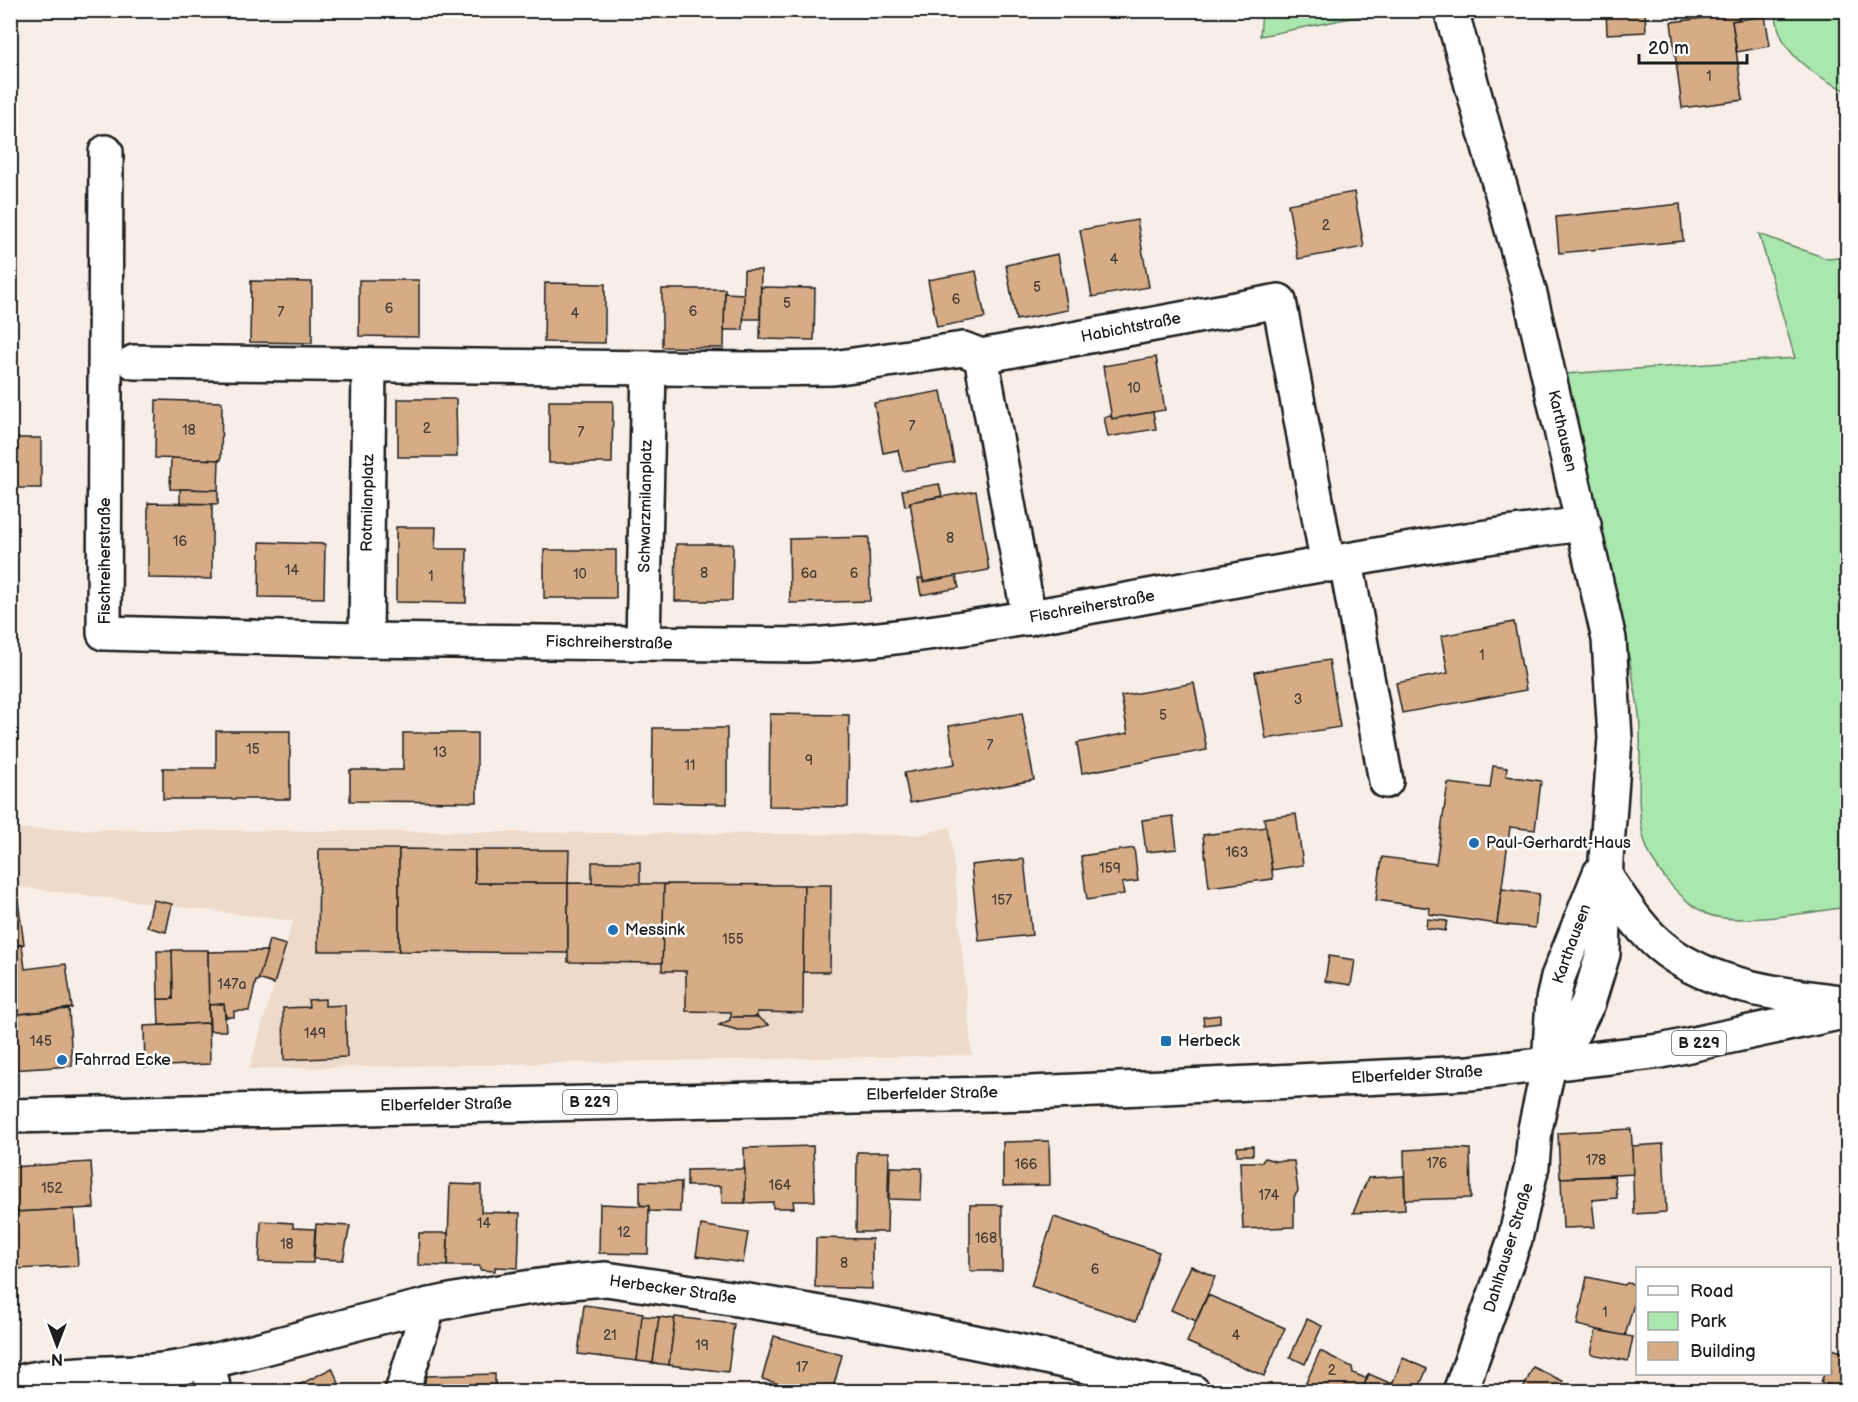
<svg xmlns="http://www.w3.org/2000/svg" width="1858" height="1402" font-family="'Balsamiq Sans',sans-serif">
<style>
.built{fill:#eddaca}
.green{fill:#a9e7ae;stroke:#628265;stroke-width:1.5}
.building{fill:#d6ac87;stroke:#1c1c1c;stroke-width:1.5}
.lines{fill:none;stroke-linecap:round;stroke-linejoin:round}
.minor-casing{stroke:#1c1c1c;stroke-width:38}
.major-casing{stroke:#1c1c1c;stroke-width:38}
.minor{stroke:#fff;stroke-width:33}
.major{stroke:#fff;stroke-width:33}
.poi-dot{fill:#1f6fb2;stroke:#fff;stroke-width:2}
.labels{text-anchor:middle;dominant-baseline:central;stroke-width:5;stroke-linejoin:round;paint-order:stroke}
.number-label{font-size:14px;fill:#4a4037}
.shield{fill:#fff;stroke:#606060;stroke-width:1.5}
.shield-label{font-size:15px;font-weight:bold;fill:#1c1c1c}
.street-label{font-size:16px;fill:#1c1c1c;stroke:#fff}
.poi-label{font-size:16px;fill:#1c1c1c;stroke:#fff;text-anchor:start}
</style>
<rect width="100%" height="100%" fill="#f7eee7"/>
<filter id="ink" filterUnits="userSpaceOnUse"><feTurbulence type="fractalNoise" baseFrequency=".0167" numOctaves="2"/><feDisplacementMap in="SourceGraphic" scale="12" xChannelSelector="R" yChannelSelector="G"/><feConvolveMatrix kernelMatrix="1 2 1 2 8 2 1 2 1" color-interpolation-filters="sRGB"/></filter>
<g filter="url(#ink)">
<polygon class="built" points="950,827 972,1055 249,1069 293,921 11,886 11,829 918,835"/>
<g class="green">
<polygon points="1262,11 1262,10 1386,11 1260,36"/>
<path d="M 1776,11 L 1847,11 L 1847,91 C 1814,76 1776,52 1776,11 Z"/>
<path d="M 1759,234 L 1828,259 L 1847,257 L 1847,907 C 1815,911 1736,927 1707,914 C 1681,901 1651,867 1644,839 C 1633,796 1645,750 1638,707 C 1619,595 1590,484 1565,374 L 1795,358 Z"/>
</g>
<g class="building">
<polygon points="1606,10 1645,10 1646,32 1607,34"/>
<polygon points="1738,14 1739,20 1732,21 1743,100 1682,108 1671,22"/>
<polygon points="1765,16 1770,46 1737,52 1732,21"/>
<polygon points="1354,192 1364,247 1298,259 1288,204"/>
<polygon points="1680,204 1683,241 1559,253 1556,217"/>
<polygon points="1137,220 1149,287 1092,297 1080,230"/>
<polygon points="1058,254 1068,310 1016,320 1006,265"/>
<polygon points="744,270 761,270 760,319 743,319"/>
<polygon points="976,271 985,318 937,327 928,280"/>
<polygon points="359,280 419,280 419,337 359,336"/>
<polygon points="251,281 312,282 312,343 250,342"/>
<polygon points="545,283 605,284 605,343 544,342"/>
<polygon points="761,287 815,288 814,340 760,339"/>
<polygon points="662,289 725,289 724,348 662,347"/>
<polygon points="725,293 744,294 743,330 724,330"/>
<polygon points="1156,357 1165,410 1112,419 1103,366"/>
<polygon points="941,391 954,462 903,471 898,450 883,453 874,403"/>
<polygon points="398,399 456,399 457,457 398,457"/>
<polygon points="156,400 222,402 221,460 155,458"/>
<polygon points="549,401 613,401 612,463 549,463"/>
<polygon points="1153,412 1156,429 1108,437 1104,417 1111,416 1112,419"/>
<rect x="10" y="438" width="31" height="50"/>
<polygon points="171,458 219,460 218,490 170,489"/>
<polygon points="939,484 942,496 910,502 910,505 905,506 902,490"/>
<polygon points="180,489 218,490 218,504 180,503"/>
<polygon points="976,491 989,570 923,582 910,502"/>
<polygon points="148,503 212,504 212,579 148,578"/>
<polygon points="396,527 436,527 435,549 467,549 466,603 396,602"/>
<polygon points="869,537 870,601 790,603 789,539"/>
<polygon points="260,542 325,544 324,598 259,597"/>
<polygon points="676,544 733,544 732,601 675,601"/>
<rect x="544" y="550" width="72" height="48"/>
<polygon points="956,576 959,588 921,595 918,579 923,578 923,582"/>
<polygon points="1514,622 1526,690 1402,713 1396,683 1448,673 1441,636"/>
<polygon points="1329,660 1340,727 1266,739 1255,672"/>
<polygon points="1194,683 1207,750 1082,773 1077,743 1128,733 1121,696"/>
<polygon points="1022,713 1034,780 910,803 904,773 955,764 949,726"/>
<polygon points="770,714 849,715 848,807 769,806"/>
<rect x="10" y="722" width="3" height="60"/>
<polygon points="653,728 727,728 727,804 652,802"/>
<polygon points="216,731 290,731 290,799 163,799 163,768 216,768"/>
<polygon points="403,733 477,733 477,802 350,801 350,770 403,770"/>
<polygon points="1493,766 1507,768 1506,776 1541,781 1535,830 1510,827 1497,924 1429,914 1430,908 1376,900 1382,857 1436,864 1448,783 1490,788"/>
<polygon points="1296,814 1303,865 1272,870 1264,818"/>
<polygon points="1173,816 1177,849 1146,852 1142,820"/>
<polygon points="1266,827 1273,879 1209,887 1203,835"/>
<polygon points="1134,848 1138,881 1122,883 1124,894 1087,900 1081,856"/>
<polygon points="319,849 399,849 399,951 318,951"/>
<polygon points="399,849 475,850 475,883 568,883 568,953 399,951"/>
<polygon points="475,850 569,850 568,883 475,883"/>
<polygon points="1024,859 1032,935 979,941 971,865"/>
<polygon points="592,862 640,862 640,884 592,883"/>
<polygon points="568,883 664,884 663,963 568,962"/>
<polygon points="664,884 804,885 803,1013 757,1012 757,1017 731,1017 731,1012 686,1011 686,971 662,971"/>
<polygon points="804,885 831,885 830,972 803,972"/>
<polygon points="16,886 24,944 10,946 10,887"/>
<polygon points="1502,889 1539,894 1535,928 1497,924"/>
<polygon points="153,900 172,904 166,932 147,927"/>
<polygon points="1427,919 1447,921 1445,931 1426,928"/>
<polygon points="269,940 286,945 274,984 258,979"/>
<polygon points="22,945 25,969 66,964 72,1008 10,1015 10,946"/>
<polygon points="172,950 208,950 209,1023 159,1025 158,999 173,999"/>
<polygon points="157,951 172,951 173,999 158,999"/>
<polygon points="267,951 258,981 256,981 249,1011 234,1011 234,1017 226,1017 224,1004 209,1005 208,952"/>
<polygon points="1329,956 1355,960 1351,985 1325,981"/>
<polygon points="325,999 325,1006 345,1005 347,1057 284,1060 283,1008 309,1007 308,1000"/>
<polygon points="224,1004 226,1031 210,1031 209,1005"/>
<polygon points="69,1009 72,1066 10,1070 10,1015"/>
<polygon points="1220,1015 1220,1023 1204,1025 1203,1017"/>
<polygon points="730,1017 757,1017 769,1025 750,1030 738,1030 719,1025 730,1020"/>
<polygon points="209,1023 210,1064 145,1067 144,1026"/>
<polygon points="1631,1129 1634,1174 1560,1178 1558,1133"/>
<polygon points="1049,1141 1050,1185 1003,1186 1003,1142"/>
<polygon points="1663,1144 1666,1212 1634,1214 1632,1146"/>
<polygon points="813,1146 815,1201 793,1201 794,1208 773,1208 773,1202 745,1203 744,1148"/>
<polygon points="1253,1146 1253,1155 1237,1155 1237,1147"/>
<polygon points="1446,1148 1470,1149 1471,1198 1405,1200 1404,1150"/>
<polygon points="857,1152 889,1152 887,1232 856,1232"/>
<polygon points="1265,1158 1275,1161 1294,1161 1298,1191 1294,1197 1294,1227 1243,1229 1240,1162 1262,1162"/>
<polygon points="91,1162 94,1208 14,1212 11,1167"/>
<polygon points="890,1167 922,1168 921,1200 889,1199"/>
<polygon points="745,1169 745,1203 722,1203 721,1186 687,1186 687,1170"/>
<polygon points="1404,1176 1405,1210 1353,1213 1368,1178"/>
<polygon points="1614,1176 1617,1198 1592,1200 1595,1227 1563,1228 1561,1178"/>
<polygon points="640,1181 681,1182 680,1212 649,1211 649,1206 640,1205"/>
<polygon points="450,1184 481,1185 481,1212 520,1213 518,1268 495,1267 495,1271 480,1270 480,1266 447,1266"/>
<polygon points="600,1204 649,1206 648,1254 599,1253"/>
<rect x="970" y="1205" width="32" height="66"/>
<polygon points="74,1209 78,1266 16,1269 14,1212"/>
<polygon points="1054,1217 1159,1252 1136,1321 1031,1286"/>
<polygon points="261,1221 293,1223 293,1228 315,1229 313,1263 259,1262"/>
<polygon points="316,1224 350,1226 343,1260 314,1259"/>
<polygon points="701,1225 748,1233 743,1263 696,1256"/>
<polygon points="419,1233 448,1233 447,1266 418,1265"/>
<polygon points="816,1238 872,1239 872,1289 815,1287"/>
<polygon points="1191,1266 1215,1277 1196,1321 1171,1310"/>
<polygon points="1587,1277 1624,1285 1627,1283 1634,1284 1638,1289 1625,1336 1577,1325"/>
<polygon points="1208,1295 1285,1328 1264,1376 1187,1342"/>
<polygon points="584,1305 643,1313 637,1361 578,1354"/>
<polygon points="642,1316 659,1317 653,1363 637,1361"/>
<polygon points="659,1317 675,1319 669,1365 653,1363"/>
<polygon points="675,1317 734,1324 728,1372 669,1365"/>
<polygon points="1307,1319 1322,1326 1305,1364 1290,1357"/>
<polygon points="1596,1330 1633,1337 1628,1361 1591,1354"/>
<polygon points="774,1336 842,1355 832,1392 808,1392 762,1379"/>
<polygon points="1832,1349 1848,1354 1848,1392 1821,1382 1824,1374 1830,1374"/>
<polygon points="1320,1351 1352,1367 1353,1373 1365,1378 1369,1373 1361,1392 1302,1392"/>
<polygon points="1403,1358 1427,1369 1417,1392 1361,1392 1369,1374 1392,1384"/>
<polygon points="1533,1367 1563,1381 1557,1392 1522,1392"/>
<polygon points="332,1368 343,1392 298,1392 295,1387"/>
<polygon points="495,1374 495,1392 425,1392 425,1376"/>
</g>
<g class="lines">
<g class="minor-casing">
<g id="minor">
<path d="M 106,152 L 104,633 L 358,640 L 807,645 C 908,639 1005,622 1104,604 C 1264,576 1423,543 1584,524"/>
<polyline points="134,362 746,369 833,368 963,349 981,356"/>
<polyline points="1346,562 1386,781"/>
<polyline points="1029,618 981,356 1279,301 1328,565"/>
<polyline points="366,640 369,365"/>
<polyline points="643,643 649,368"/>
<polyline points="208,1362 214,1392"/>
<path d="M 10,1385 C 66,1367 126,1378 183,1367 C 266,1351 347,1323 431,1305 C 489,1293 547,1283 606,1279 C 804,1308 1000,1342 1193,1392"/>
<polyline points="402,1392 429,1305"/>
<polyline points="1460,1392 1515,1239 1532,1166 1535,1129 1549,1065"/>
</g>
</g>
<g class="major-casing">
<g id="major">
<polyline points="1451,10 1530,294 1609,639 1615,738 1606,860 1603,954 1588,1003 1573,1032 1549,1065"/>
<path d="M 1606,877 C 1624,904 1641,932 1667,951 C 1718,989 1787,995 1848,1003"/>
<polyline points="1549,1065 1553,1000 1558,977 1600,873"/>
<polyline points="10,1116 1031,1093 1470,1073 1661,1051 1848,1011"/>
</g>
</g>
<use href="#minor" class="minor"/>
<use href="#major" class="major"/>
</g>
</g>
<g class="poi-dot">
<circle cx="1474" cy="843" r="6"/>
<circle cx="613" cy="930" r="6"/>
<rect x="1160" y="1035" width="12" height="12" rx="3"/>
<circle cx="62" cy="1060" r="6"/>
</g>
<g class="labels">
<g class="number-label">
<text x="1709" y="76">1</text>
<text x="1326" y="225">2</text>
<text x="1114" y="259">4</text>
<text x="1037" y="287">5</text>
<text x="956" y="299">6</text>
<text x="787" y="303">5</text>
<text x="389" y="308">6</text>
<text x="693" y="311">6</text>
<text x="281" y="312">7</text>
<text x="575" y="313">4</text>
<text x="1134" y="388">10</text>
<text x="912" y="426">7</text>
<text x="427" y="428">2</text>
<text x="189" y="430">18</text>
<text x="581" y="432">7</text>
<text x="950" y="538">8</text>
<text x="180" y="541">16</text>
<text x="292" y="570">14</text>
<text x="704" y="573">8</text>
<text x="809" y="573">6a</text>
<text x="854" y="573">6</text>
<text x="580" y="574">10</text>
<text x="431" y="576">1</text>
<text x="1482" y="655">1</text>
<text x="1298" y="699">3</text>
<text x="1163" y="715">5</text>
<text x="990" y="745">7</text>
<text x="253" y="749">15</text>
<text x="440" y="752">13</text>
<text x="809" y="760">9</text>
<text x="690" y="765">11</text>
<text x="1237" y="852">163</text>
<text x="1110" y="868">159</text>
<text x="1002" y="900">157</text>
<text x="733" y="939">155</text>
<text x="232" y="984">147a</text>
<text x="315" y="1033">149</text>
<text x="41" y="1041">145</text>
<text x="1596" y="1160">178</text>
<text x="1437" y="1163">176</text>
<text x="1026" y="1164">166</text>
<text x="780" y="1185">164</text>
<text x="52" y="1188">152</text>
<text x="1269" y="1195">174</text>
<text x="484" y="1223">14</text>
<text x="624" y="1232">12</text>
<text x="986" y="1238">168</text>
<text x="287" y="1244">18</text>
<text x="844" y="1263">8</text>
<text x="1095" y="1269">6</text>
<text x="1605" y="1312">1</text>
<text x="610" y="1335">21</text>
<text x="1236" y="1335">4</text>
<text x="702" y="1345">19</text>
<text x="802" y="1367">17</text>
<text x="1332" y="1370">2</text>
</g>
<g class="shield">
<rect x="1672" y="1031" width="54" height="24" rx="4.5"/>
<rect x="563" y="1090" width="54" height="24" rx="4.5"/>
</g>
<g class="shield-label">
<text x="1699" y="1043">B 229</text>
<text x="590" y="1102">B 229</text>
</g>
<g class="street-label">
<text transform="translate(1131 328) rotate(-11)">Habichtstraße</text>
<text transform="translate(1562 431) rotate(77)">Karthausen</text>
<text transform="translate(368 503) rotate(-89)">Rotmilanplatz</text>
<text transform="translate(646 506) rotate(-89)">Schwarzmilanplatz</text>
<text transform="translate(105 561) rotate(-90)">Fischreiherstraße</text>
<text transform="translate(1092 607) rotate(-10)">Fischreiherstraße</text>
<text transform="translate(609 643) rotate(1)">Fischreiherstraße</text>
<text transform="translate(1572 944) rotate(-70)">Karthausen</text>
<text transform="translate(1417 1075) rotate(-3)">Elberfelder Straße</text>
<text transform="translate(932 1094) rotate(-1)">Elberfelder Straße</text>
<text transform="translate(446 1105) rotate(-1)">Elberfelder Straße</text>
<text transform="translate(1509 1248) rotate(-73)">Dahlhauser Straße</text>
<text transform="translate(673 1290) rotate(8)">Herbecker Straße</text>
</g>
<g class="poi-label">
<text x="1486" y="843">Paul-Gerhardt-Haus</text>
<text x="625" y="930">Messink</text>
<text x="1178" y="1041">Herbeck</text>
<text x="74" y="1060">Fahrrad Ecke</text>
</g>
</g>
<rect width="1858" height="1402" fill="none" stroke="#fff" stroke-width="36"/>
<rect x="18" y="18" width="1822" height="1366" fill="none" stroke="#1c1c1c" stroke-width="2" filter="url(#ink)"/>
<rect x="1636" y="1267" width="195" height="108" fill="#ffffff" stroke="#a4a4a4" stroke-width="1.5"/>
<rect x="1648" y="1286" width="30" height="9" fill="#ffffff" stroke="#a4a4a4" stroke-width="1.5"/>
<text x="1690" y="1297" font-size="18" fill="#1c1c1c">Road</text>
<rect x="1648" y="1312" width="30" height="18" fill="#a9e7ae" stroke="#a4a4a4" stroke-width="1.5"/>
<text x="1690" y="1327" font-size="18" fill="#1c1c1c">Park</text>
<rect x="1648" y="1342" width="30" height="18" fill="#d6ac87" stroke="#a4a4a4" stroke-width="1.5"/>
<text x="1690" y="1357" font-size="18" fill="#1c1c1c">Building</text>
<g transform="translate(57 1345) rotate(180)" stroke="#ffffff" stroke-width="4.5" paint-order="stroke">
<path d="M0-4.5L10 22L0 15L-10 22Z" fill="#1c1c1c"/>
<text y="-9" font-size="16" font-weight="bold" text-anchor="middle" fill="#1c1c1c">N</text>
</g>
<path d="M1639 54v9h108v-9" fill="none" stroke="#1c1c1c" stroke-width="3"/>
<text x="1648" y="54" font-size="18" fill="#1c1c1c" stroke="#ffffff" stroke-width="4.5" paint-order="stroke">20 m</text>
</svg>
